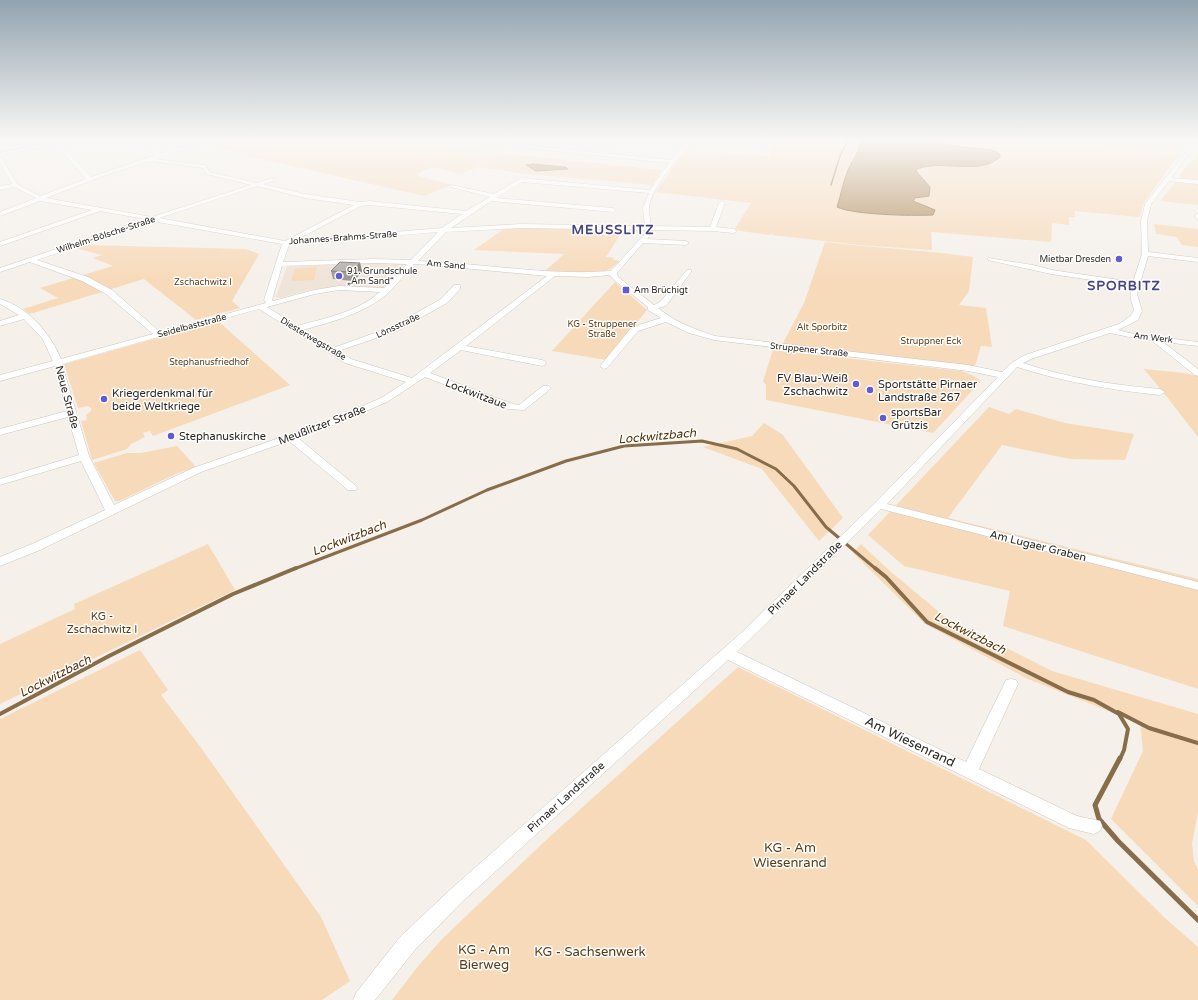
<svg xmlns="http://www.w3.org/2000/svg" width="1198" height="1000" font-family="'Varela Round',sans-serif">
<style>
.built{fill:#efe4d8}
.green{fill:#f7daba}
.water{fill:#b18a5a;stroke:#886d4a}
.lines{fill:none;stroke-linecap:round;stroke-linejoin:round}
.stream-far3{stroke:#886d4a;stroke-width:1.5}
.stream-far2{stroke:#886d4a;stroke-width:3}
.stream-far1{stroke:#886d4a;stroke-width:4}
.stream{stroke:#886d4a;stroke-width:5}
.minor-casing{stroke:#cbc6c1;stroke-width:1}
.minor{fill:#fff;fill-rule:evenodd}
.wall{fill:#9d9994}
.shaded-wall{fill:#807d78}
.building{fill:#b7b2ac;stroke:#807d78}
.poi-dot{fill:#615bd4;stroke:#fffefc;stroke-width:1.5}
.labels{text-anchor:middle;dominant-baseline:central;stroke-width:3;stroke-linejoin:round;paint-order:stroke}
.far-street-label{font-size:9px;fill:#2a2826;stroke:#fffefc}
.far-poi-label{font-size:9px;fill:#2a2826;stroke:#fffefc;text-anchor:start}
.far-park-label{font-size:9px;fill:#593c17;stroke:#fffefc}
.poi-label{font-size:11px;fill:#2a2826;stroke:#fffefc;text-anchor:start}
.street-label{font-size:11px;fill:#2a2826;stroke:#fffefc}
.park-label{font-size:11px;fill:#593c17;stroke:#fffefc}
.water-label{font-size:12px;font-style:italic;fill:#4f330c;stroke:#fffefc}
.far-district-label{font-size:13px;font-weight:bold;letter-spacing:1px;fill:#464784;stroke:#fffefc}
.near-street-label{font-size:13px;fill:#2a2826;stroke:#fffefc}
.near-park-label{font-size:13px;fill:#593c17;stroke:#fffefc}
</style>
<rect width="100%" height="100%" fill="#f5f0ea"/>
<g class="built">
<polygon points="1023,140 1116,140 1184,145 1180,155 1075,149 1026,149"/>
<polygon points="370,263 405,264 383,288 344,286 308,290 280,298 276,297 287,266"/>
</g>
<g class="green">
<polygon points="236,140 419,140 410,143 424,147 436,143 422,140 453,140 440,147 662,170 653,185 526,174 478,167 461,174 431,167 416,175 452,185 424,196 247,156 249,154 212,147"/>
<path d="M 775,140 L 860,140 C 860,151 855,160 848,169 L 878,214 L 923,216 L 933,215 L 918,203 L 912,201 L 915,198 L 929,196 L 930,187 L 916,171 L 916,169 L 921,167 L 944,166 L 967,166 L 992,150 L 962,147 L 922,140 L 1023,140 L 1027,149 L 1075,149 L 1180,155 L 1177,157 L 1143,204 L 1140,217 L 1075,211 L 1075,217 L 1069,217 L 1069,225 L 1052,223 L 1051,242 L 931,232 L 932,250 L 860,245 L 772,235 L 773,233 L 770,235 L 734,230 L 751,203 L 656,192 L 676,162 L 686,151 L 769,156 Z"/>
<path d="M 1197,155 L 1198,155 L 1198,180 L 1179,179 C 1181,169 1191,163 1197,155 Z"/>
<polygon points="1176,182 1198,183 1198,205 1160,201"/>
<polygon points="1154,224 1198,229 1198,247 1182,245 1177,237 1156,234"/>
<polygon points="532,227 624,229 606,257 614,258 613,260 620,261 610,269 600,273 545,271 564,254 474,250 504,229"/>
<path d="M 825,242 C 874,248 924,250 973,257 L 969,291 L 959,305 L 986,308 L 992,347 L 981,346 L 975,366 L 782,345 L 804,303 Z"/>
<polygon points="82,245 246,249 259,254 232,301 240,308 196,320 144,279 30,314 23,309 58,298 40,288 113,266 93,258 102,255 75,248"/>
<polygon points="317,267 314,280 291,281 295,269"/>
<polygon points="615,282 647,310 606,360 552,351"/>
<polygon points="218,321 290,385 153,436 150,431 143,433 145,437 131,444 127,449 92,460 81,421 87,420 86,415 91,411 91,408 88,406 78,408 64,364"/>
<polygon points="773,350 961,371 972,375 981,381 933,433 766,400 766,385 763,381"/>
<polygon points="1144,369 1184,373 1198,376 1198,437 1167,397"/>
<polygon points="989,407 1009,414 1016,409 1065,423 1134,434 1125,460 1070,459 1002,445 948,518 1198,579 1198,689 1003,626 1010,591 904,566 868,535"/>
<polygon points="764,423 783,435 843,518 819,541 762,469 703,447 752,436"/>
<polygon points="177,446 196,467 178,473 119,501 115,501 94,463 127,453 141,453"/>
<polygon points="208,544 235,590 0,704 0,644 75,609 74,604"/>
<polygon points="861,544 890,571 945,617 1052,671 1198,714 1198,812 1192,843 1194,861 1198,870 1198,906 1111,819 1143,751 1140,721 1121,716 1028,679 925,624 853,553"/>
<polygon points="140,650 168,690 161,695 199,745 321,917 350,981 322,1000 0,1000 0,719"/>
<polygon points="738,667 1086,840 1165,918 1198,947 1198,1000 392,1000 419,965 442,939 545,841"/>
</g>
<g class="water">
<path d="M 860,140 L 922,140 L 962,147 L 992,150 L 1000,154 L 1000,157 C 980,176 941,159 917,169 L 916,171 L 930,187 L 929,196 L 915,198 L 913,201 L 935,210 L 933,215 C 912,216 854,215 837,207 C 841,195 843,181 848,170 C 853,159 860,152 860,140 Z"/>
<polygon points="533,164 565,167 568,169 536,171 526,165"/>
</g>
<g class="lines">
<polyline class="stream-far3" points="831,185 840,156 848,140"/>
<polyline class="stream-far2" points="294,569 422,520 487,490 566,461 624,446 702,441 737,449 776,469 794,486 826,527 876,569"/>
<g class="stream-far1">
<polyline points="875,568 886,577 927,622 1068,692 1094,700 1119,714 1128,729 1124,750 1120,759"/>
<polyline points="1118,712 1149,728 1198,743"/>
<polyline points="0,714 109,656 233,594 296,568"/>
</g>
<polyline class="stream" points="1120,758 1095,805 1099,819 1118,841 1198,920"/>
<g class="minor-casing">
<g id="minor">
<path d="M 65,140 L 74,140 L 60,144 L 91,177 L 156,155 L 140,140 L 145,140 L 160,154 L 203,140 L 210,140 L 156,159 L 205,165 L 210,172 L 257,183 L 272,178 L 275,180 L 274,181 L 263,184 L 305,194 L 360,202 L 369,201 L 466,211 L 490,197 L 451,187 L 451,185 L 494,194 L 521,178 L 650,190 L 669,163 L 479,143 L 469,149 L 465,148 L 479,140 L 598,153 L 618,140 L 623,140 L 603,153 L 671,160 L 689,140 L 693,140 C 679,158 652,186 649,207 C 649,214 650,220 651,226 L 710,227 L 719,203 L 722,201 L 725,203 L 716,227 L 734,229 L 737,231 L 734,233 L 712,231 L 651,230 L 650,235 L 647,239 L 686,241 L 689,243 L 686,245 L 643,243 L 617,273 L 618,277 L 654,305 L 660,302 L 687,270 L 691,270 L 691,272 L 666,306 L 658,308 C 675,322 694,329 715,336 L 968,365 L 1002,372 L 1013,362 L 1025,355 L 1119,324 C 1147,307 1125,309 1132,286 L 1051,274 L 988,260 L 988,258 L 1033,265 L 1052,270 L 1133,282 L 1142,254 L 1141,221 L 1145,204 L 1186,152 L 1188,140 L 1192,140 L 1190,152 L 1171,178 L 1198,180 L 1198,184 L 1169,181 L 1151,204 L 1147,221 L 1148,252 L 1198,258 L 1198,262 L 1148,256 L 1137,294 L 1142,311 L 1138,320 L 1118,330 L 1129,333 L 1198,342 L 1198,346 L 1163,342 L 1198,369 L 1198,376 L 1195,375 L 1151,340 L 1129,337 L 1110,333 L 1031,359 L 1023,363 C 1068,378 1113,385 1160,389 L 1165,392 L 1160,395 C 1111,390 1064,382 1017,367 L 887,504 L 1198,582 L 1198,590 L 881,509 L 737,652 L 966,762 L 1006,680 L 1011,679 L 1016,680 L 1018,684 L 979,769 L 1077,816 L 1100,821 L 1102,826 L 1100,831 L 1094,834 L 1069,828 L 728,660 L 464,900 L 414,951 L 375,1000 L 353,1000 L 356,993 L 400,937 L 452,888 L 741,633 L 875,503 L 998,377 L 968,371 L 714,340 L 689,333 L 666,322 L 638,331 L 607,368 L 604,369 L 600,366 L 632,327 L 661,318 L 648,310 L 648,307 L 613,279 L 610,275 L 588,277 L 555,276 L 466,346 L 542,360 L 545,361 L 546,363 L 545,365 L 542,366 L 461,350 L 430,373 L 513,404 L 519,405 L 543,386 L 549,386 L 551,388 L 549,390 L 524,410 L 508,409 L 425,377 L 387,402 L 336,424 L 298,438 L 356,486 L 357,488 L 356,490 L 348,490 L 289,441 L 201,472 L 40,550 L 0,566 L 0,557 L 32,544 L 105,510 L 81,461 L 0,485 L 0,479 L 79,455 L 68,417 L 0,435 L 0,429 L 67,411 L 55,366 L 0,381 L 0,375 L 53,361 L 42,338 L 24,319 L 0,326 L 0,321 L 19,315 L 0,304 L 0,299 C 28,307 50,333 61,359 L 153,334 L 106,294 L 82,281 L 30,262 L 0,272 L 0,268 L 145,219 L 100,211 L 0,246 L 0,242 L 92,210 L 40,201 L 0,216 L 0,212 L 36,198 L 14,187 L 0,190 L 0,186 L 12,184 L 0,163 L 0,157 L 2,158 L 17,184 L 40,196 L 86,179 L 56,145 L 0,155 L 0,153 ZM 150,161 L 203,168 L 206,174 L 251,185 L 152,217 L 46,198 L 106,175 ZM 522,182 L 649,193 L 643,208 L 645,226 L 521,224 L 451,228 L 491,201 L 613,212 L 616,210 L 613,208 L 496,198 ZM 257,186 L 305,198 L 354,205 L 285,241 L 159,218 ZM 369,205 L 462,214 L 442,228 L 296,240 L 361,206 ZM 152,221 L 282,244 L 264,300 L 266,303 L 160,332 L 112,290 L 88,277 L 37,260 ZM 521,228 L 645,230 L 644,235 L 611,271 C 546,276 483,263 418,261 L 446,232 ZM 438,232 L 411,260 L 374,259 L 283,262 L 289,245 ZM 374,263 L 407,264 L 384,288 L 339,286 L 314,290 L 273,301 L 272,300 L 282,266 ZM 414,264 L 430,265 L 547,276 L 412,378 L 351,359 L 338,351 L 397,331 L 447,303 L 460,289 L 460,285 L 454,285 L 441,299 L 391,327 L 333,348 L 303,330 C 331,322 359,315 382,298 C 394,289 404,275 414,264 ZM 339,290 L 380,292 C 357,312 326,318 297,326 L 267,307 L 315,294 ZM 259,309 L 345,363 L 406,382 L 381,398 L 330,420 L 193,468 L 114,505 L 89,456 L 62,364 Z"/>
<polygon points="1197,214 1198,214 1198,219 1194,216"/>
</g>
</g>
<use href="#minor" class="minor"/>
</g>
<polygon class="wall" points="360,263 362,272 353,281 333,279 331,271"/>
<polygon class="shaded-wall" points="360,263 362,272 353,281 352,272"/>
<polygon class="building" points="340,262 360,263 352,272 331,271"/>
<linearGradient id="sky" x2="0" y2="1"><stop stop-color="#92a3af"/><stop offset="0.5" stop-color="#faf8f6"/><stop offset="1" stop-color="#faf8f6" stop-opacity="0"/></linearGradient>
<rect width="1198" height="280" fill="url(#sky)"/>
<g class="poi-dot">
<circle cx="1119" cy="259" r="4"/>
<circle cx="339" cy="276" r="4"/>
<rect x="622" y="286" width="8" height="8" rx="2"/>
<circle cx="856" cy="384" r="4"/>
<circle cx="870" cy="390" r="4"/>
<circle cx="104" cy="399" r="4"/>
<circle cx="883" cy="418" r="4"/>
<circle cx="171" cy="436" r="4"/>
</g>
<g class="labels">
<g class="far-street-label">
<text transform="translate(106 235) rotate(-18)">Wilhelm-Bölsche-Straße</text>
<text transform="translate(343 238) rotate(-4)">Johannes-Brahms-Straße</text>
<text transform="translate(446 265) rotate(5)">Am Sand</text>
<text transform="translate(192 326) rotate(-15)">Seidelbaststraße</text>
<text transform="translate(398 326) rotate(-25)">Lönsstraße</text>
<text transform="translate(1153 338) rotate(7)">Am Werk</text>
<text transform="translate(313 339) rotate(31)">Diesterwegstraße</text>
<text transform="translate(809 350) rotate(6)">Struppener Straße</text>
</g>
<g class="far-poi-label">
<text x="1111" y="259" text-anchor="end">Mietbar Dresden</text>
<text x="347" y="271">91. Grundschule<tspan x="347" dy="10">„Am Sand“</tspan></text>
<text x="634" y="290">Am Brüchigt</text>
</g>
<g class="far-park-label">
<text x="203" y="282">Zschachwitz I</text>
<text x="602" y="324">KG - Struppener<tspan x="602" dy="10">Straße</tspan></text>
<text x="822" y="327">Alt Sporbitz</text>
<text x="931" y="341">Struppner Eck</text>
<text x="209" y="362">Stephanusfriedhof</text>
</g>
<g class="poi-label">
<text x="848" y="378" text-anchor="end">FV Blau-Weiß<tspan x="848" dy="13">Zschachwitz</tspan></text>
<text x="878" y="384">Sportstätte Pirnaer<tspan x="878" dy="13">Landstraße 267</tspan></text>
<text x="112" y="393">Kriegerdenkmal für<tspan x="112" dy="13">beide Weltkriege</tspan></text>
<text x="891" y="412">sportsBar<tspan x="891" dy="13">Grützis</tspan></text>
<text x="179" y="436">Stephanuskirche</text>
</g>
<g class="street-label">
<text transform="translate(476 394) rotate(21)">Lockwitzaue</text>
<text transform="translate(67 397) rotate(75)">Neue Straße</text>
<text transform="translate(322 425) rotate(-21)">Meußlitzer Straße</text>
<text transform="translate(1038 546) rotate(14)">Am Lugaer Graben</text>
<text transform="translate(805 578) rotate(-45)">Pirnaer Landstraße</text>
<text transform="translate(566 797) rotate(-42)">Pirnaer Landstraße</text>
</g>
<g class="park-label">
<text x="102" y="616">KG -<tspan x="102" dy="13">Zschachwitz I</tspan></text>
</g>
<g class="water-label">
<text transform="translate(657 436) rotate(-5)">Lockwitzbach</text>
<text transform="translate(349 538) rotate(-21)">Lockwitzbach</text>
<text transform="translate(970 633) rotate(27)">Lockwitzbach</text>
<text transform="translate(55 676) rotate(-27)">Lockwitzbach</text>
</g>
<g class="far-district-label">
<text x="613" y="230">MEUSSLITZ</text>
<text x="1124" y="286">SPORBITZ</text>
</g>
<g class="near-street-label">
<text transform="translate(910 742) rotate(26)">Am Wiesenrand</text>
</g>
<g class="near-park-label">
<text x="790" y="848">KG - Am<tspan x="790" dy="15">Wiesenrand</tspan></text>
<text x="484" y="950">KG - Am<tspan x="484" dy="15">Bierweg</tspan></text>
<text x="590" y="952">KG - Sachsenwerk</text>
</g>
</g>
</svg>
